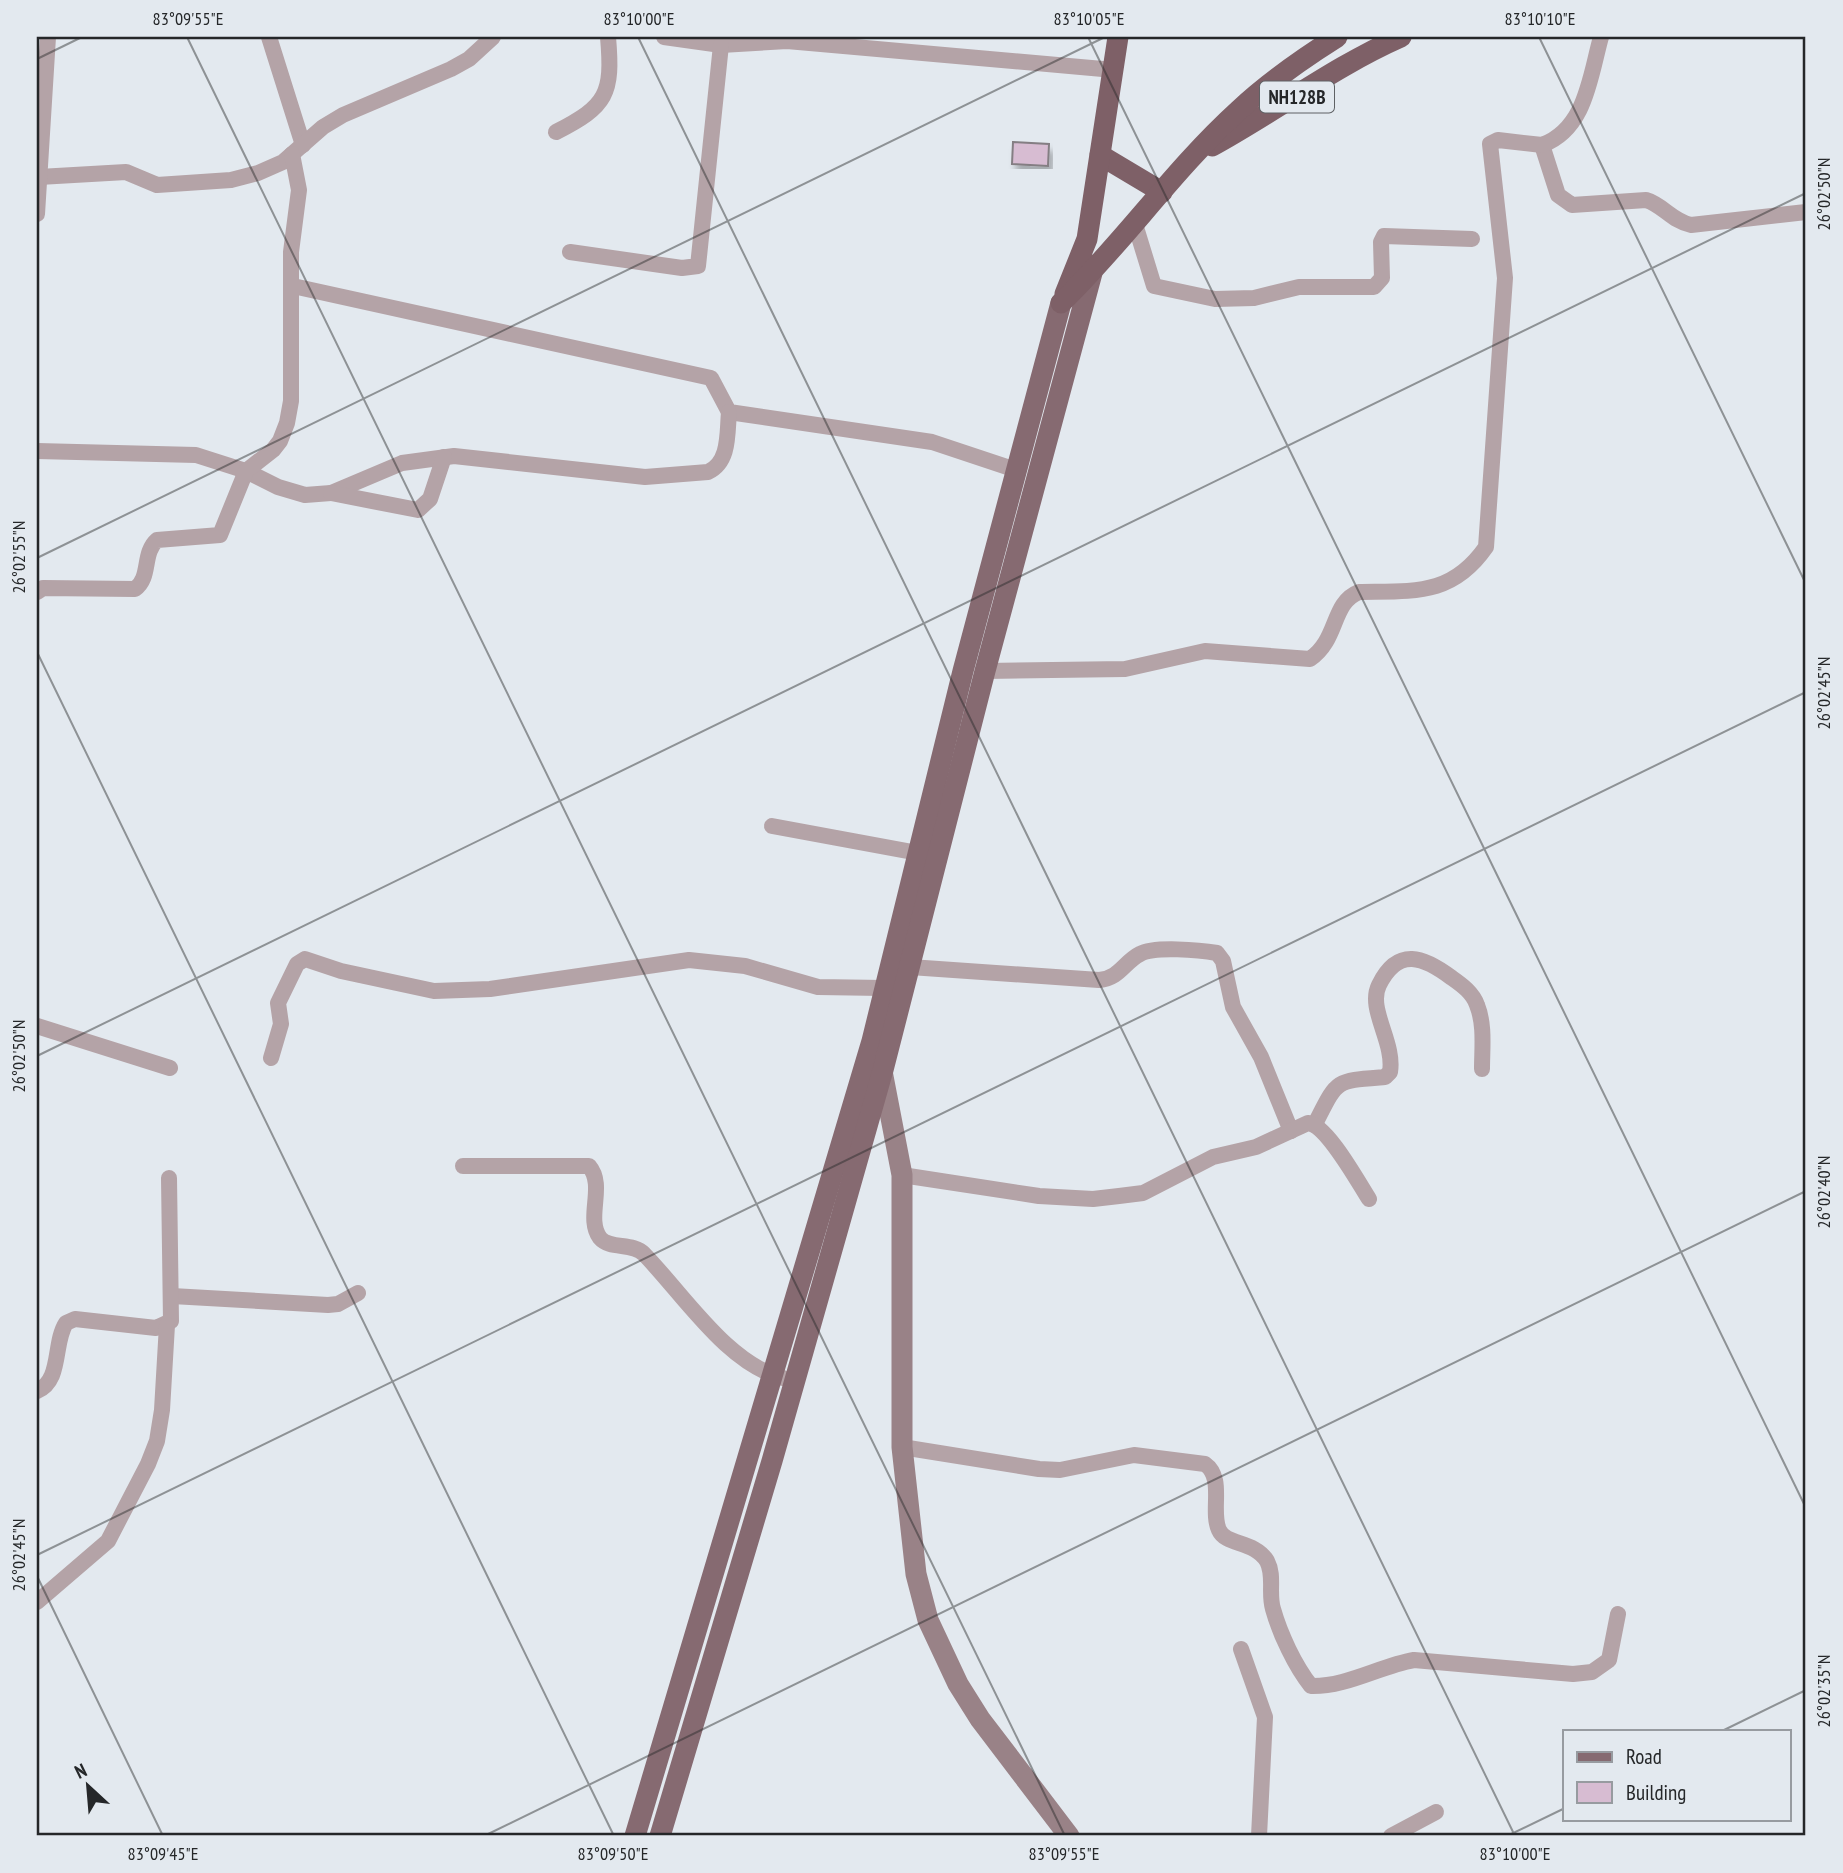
<svg xmlns="http://www.w3.org/2000/svg" width="1843" height="1873" font-family="'PT Sans Narrow',sans-serif">
<style>
.building{fill:#d7bcd2;stroke:#847e83;stroke-width:2;filter:url(#shadow)}
.lines{fill:none;stroke-linecap:round;stroke-linejoin:round}
.minor{stroke:#b4a3a7;stroke-width:16}
.secondary{stroke:#998287;stroke-width:21}
.primary{stroke:#866a71;stroke-width:21}
.trunk{stroke:#7e6067;stroke-width:21}
.ticks{fill:none;stroke:#252729;stroke-width:2;stroke-opacity:0.45}
.labels{text-anchor:middle;dominant-baseline:central;stroke-width:5;stroke-linejoin:round;paint-order:stroke}
.shield{fill:#e3e9ef;stroke:#5e6164;stroke-width:2}
.shield-label{font-size:19px;font-weight:bold;fill:#252729}
.neatline{fill:none;stroke:#252729;stroke-width:2.5}
.ticks-label{font-size:18px;text-anchor:middle;fill:#252729}
</style>
<defs>
<filter id="shadow"><feDropShadow dx="4.5" dy="8" stdDeviation="3.5" flood-color="#0004"/></filter>
</defs>
<rect width="100%" height="100%" fill="#e3e9ef"/>
<polygon class="building" points="1013,142 1049,144 1048,166 1012,164"/>
<g class="lines">
<g class="minor">
<polyline points="269,37 303,145"/>
<polyline points="664,37 721,45 787,41 1114,70"/>
<path d="M 556,132 C 607,106 613,94 608,37"/>
<path d="M 1542,145 L 1558,195 L 1572,205 L 1646,200 C 1663,205 1672,221 1691,225 L 1806,212"/>
<polyline points="39,177 126,172 157,185 231,180 258,173 283,162 323,127 343,115 451,69 469,59 493,37"/>
<polyline points="37,214 48,37"/>
<polyline points="1135,224 1154,286 1215,299 1254,298 1299,287 1374,287 1382,278 1381,242 1384,236 1472,239"/>
<polyline points="570,252 682,268 698,266 721,45"/>
<polyline points="293,286 711,378 729,412 932,442 1016,470"/>
<path d="M 37,451 L 196,455 L 246,471 L 278,487 L 305,495 L 331,493 L 402,463 L 454,456 L 645,477 L 708,472 C 730,462 727,433 729,412"/>
<polyline points="331,493 418,510 430,499 444,457"/>
<path d="M 37,592 L 43,588 L 135,589 C 151,578 142,553 157,540 L 220,535 L 246,471 L 273,450 L 280,441 L 287,423 L 291,401 L 291,252 L 299,190 L 292,154"/>
<path d="M 985,671 L 1125,669 L 1205,651 L 1310,659 C 1339,639 1331,603 1359,592 C 1414,591 1452,596 1486,547 L 1505,278 L 1490,144 L 1498,140 L 1542,145 C 1586,129 1590,76 1601,37"/>
<polyline points="772,826 918,853"/>
<path d="M 910,967 L 1099,980 C 1120,978 1124,962 1140,954 C 1154,946 1200,950 1217,953 L 1223,961 L 1233,1007 L 1261,1057 L 1291,1131"/>
<polyline points="37,1026 170,1068"/>
<polyline points="271,1058 281,1024 278,1003 297,964 305,959 341,971 434,991 490,989 689,960 745,966 818,987 883,988"/>
<path d="M 1315,1124 C 1338,1079 1334,1081 1385,1077 L 1390,1072 C 1395,1042 1367,1009 1379,985 C 1398,946 1424,957 1452,978 C 1462,985 1473,993 1477,1005 C 1485,1025 1482,1048 1482,1069"/>
<path d="M 463,1166 L 589,1166 C 606,1186 585,1218 600,1238 C 610,1250 633,1242 644,1254 C 683,1294 728,1365 783,1378"/>
<path d="M 902,1175 L 1039,1196 L 1093,1199 L 1119,1196 L 1143,1193 L 1213,1157 L 1256,1147 L 1308,1123 C 1327,1125 1358,1182 1369,1199"/>
<polyline points="172,1296 328,1305 338,1304 358,1293"/>
<path d="M 37,1391 C 62,1381 53,1343 66,1323 L 75,1319 L 156,1328 L 171,1321 L 169,1178"/>
<path d="M 902,1447 L 1039,1469 L 1060,1470 L 1134,1455 L 1205,1464 C 1225,1478 1210,1511 1219,1530 C 1226,1546 1254,1540 1267,1561 C 1275,1576 1268,1593 1273,1609 C 1280,1634 1295,1666 1311,1686 C 1346,1687 1380,1666 1414,1660 L 1573,1674 L 1592,1672 L 1609,1660 L 1618,1614"/>
<polyline points="37,1602 108,1541 148,1464 157,1441 162,1410 167,1325"/>
<polyline points="1241,1649 1265,1717 1259,1836"/>
<polyline points="1391,1836 1436,1812"/>
</g>
<polyline class="secondary" points="881,1066 902,1175 902,1447 916,1574 928,1620 958,1684 980,1719 1069,1836"/>
<g class="primary">
<polyline points="635,1836 872,1041 963,671 1061,303"/>
<polyline points="660,1836 772,1461 883,1070 985,671 1092,273 1091,265"/>
</g>
<g class="trunk">
<path d="M 1212,146 C 1276,111 1335,66 1401,37"/>
<polyline points="1100,155 1162,192"/>
<polyline points="1065,294 1087,239 1118,37"/>
<path d="M 1061,303 C 1124,242 1174,169 1239,110 C 1269,82 1302,59 1337,37"/>
</g>
</g>
<path class="ticks" d="M 187,37 L 1065,1836M 638,37 L 1515,1836M 1088,37 L 1806,1508M 1539,37 L 1806,584M 37,59 L 82,37M 37,558 L 1105,37M 37,652 L 614,1836M 37,1056 L 1806,193M 37,1555 L 1806,692M 37,1576 L 163,1836M 1722,1731 L 1806,1690M 484,1836 L 1806,1191M 1507,1836 L 1565,1808"/>
<g class="labels">
<rect class="shield" x="1260" y="81.5" width="74" height="31" rx="5"/>
<g class="shield-label">
<text x="1297" y="97">NH128B</text>
</g>
</g>
<rect width="1843" height="1873" fill="none" stroke="#e3e9ef" stroke-width="77"/>
<rect x="1563" y="1730" width="228" height="91" fill="#e3e9ef" stroke="#979ba0" stroke-width="2"/>
<rect x="1577" y="1752" width="35" height="10" fill="#866a71" stroke="#979ba0" stroke-width="2"/>
<text x="1626" y="1764" font-size="21" fill="#252729">Road</text>
<rect x="1577" y="1782" width="35" height="21" fill="#d7bcd2" stroke="#979ba0" stroke-width="2"/>
<text x="1626" y="1800" font-size="21" fill="#252729">Building</text>
<g transform="translate(88 1786) rotate(334)" stroke="#e3e9ef" stroke-width="5" paint-order="stroke">
<path d="M0-5L12 26L0 18L-12 26Z" fill="#252729"/>
<text y="-10" font-size="19" font-weight="bold" text-anchor="middle" fill="#252729">N</text>
</g>
<rect x="38" y="38" width="1766" height="1796" class="neatline"/>
<g class="ticks-label">
<text x="188" y="25">83°09'55"E</text>
<text x="639" y="25">83°10'00"E</text>
<text x="1089" y="25">83°10'05"E</text>
<text x="1540" y="25">83°10'10"E</text>
<text transform="translate(1824 194) rotate(-90)" y="6">26°02'50"N</text>
<text transform="translate(19 557) rotate(-90)" y="6">26°02'55"N</text>
<text transform="translate(1824 693) rotate(-90)" y="6">26°02'45"N</text>
<text transform="translate(19 1056) rotate(-90)" y="6">26°02'50"N</text>
<text transform="translate(1824 1192) rotate(-90)" y="6">26°02'40"N</text>
<text transform="translate(19 1555) rotate(-90)" y="6">26°02'45"N</text>
<text transform="translate(1824 1691) rotate(-90)" y="6">26°02'35"N</text>
<text x="163" y="1860">83°09'45"E</text>
<text x="613" y="1860">83°09'50"E</text>
<text x="1064" y="1860">83°09'55"E</text>
<text x="1515" y="1860">83°10'00"E</text>
</g>
</svg>
